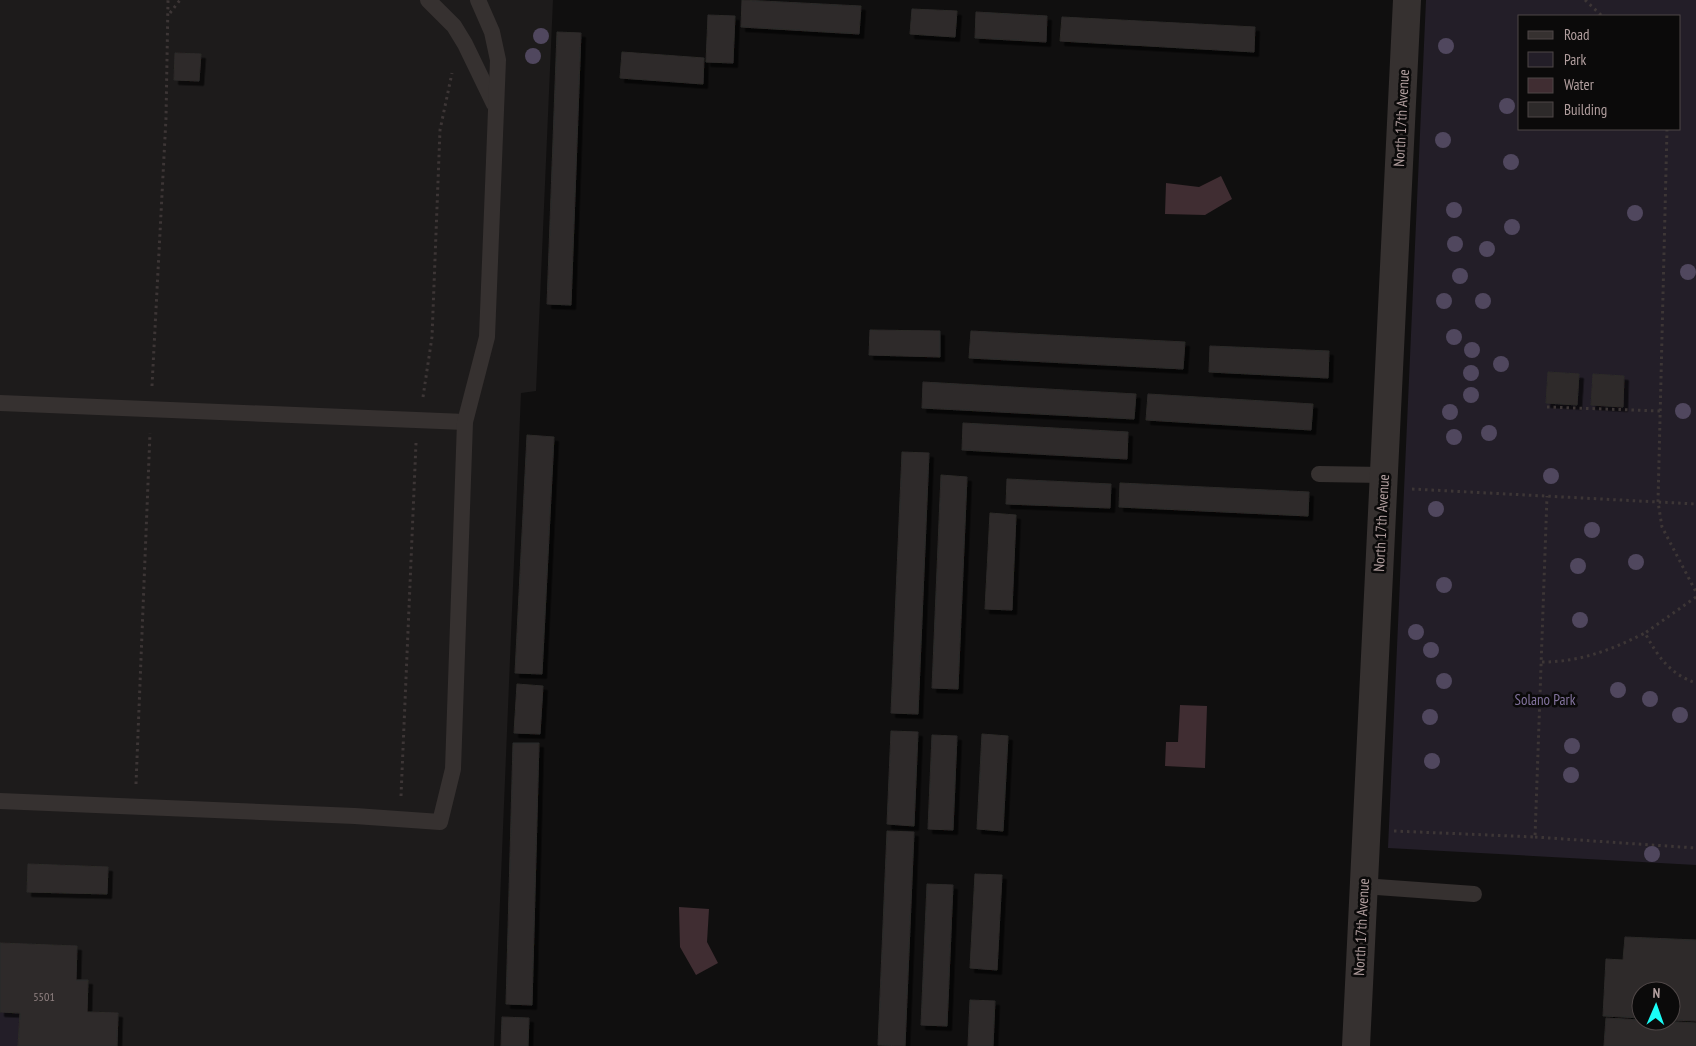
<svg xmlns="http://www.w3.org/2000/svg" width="1696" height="1046" font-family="'PT Sans Narrow',sans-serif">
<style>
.built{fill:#1d1b1b}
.green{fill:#231e28;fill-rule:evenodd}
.water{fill:#402d32}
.building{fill:#2d2a2a;stroke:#2d2a29;filter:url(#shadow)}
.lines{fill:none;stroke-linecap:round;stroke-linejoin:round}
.path{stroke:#3d3636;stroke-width:3;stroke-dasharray:2.5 4;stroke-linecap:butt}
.service{stroke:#363130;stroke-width:16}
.minor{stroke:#363130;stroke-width:28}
.tree{fill:#50475e}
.labels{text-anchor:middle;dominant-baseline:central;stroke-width:5;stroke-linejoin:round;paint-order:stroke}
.number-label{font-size:12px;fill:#918282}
.street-label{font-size:15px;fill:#b29f9f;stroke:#0b0a0a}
.park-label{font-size:15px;fill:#84749f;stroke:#0b0a0a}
</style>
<defs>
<filter id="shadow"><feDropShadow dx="4.5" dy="4.5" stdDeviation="0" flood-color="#0009"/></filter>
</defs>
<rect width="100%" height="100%" fill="#100f0f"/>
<polygon class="built" points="0,0 553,0 536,391 521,393 494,1046 0,1046"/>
<g class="green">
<path d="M 1426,0 L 1696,0 L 1696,865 L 1388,848 ZM 1520,16 L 1680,16 L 1680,129 L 1520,129 Z"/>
<polygon points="0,1012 20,1013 18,1046 0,1046"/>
</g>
<g class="water">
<polygon points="1221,176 1232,199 1205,215 1165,214 1166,183 1199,187"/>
<polygon points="1180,705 1207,706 1205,768 1165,766 1166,742 1178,742"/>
<polygon points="679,907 709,909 707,942 718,963 696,975 680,947"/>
</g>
<g class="building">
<polygon points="742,0 861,6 859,34 741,27"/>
<polygon points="912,9 957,11 955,37 910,34"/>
<polygon points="976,12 1047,16 1046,42 975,38"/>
<polygon points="708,15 735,16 733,63 706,62"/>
<polygon points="1062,17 1255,27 1254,52 1060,41"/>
<polygon points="557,32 581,33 571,305 547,304"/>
<polygon points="622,52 704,58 703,84 620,78"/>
<polygon points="175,53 201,54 199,81 174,80"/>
<polygon points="870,330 940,331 940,357 869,355"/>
<polygon points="971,331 1185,342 1183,369 969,358"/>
<polygon points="1210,346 1329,351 1328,378 1209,372"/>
<polygon points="1548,372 1579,374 1577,405 1546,403"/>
<polygon points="1593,374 1624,376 1623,407 1591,405"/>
<polygon points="923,382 1136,394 1134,419 922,408"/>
<polygon points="1148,394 1313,404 1311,430 1146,420"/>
<polygon points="963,423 1128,432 1127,459 962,450"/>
<polygon points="527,435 554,437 542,674 515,673"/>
<polygon points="902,452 929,453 918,714 891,713"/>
<polygon points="941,475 967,477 958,689 932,688"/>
<polygon points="1007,479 1111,484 1110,508 1006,504"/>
<polygon points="1120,483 1309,492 1308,516 1119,507"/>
<polygon points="990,513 1016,515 1012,610 985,609"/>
<polygon points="517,684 543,686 540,734 514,733"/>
<polygon points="891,731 918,732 914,826 887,824"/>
<polygon points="982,734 1008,736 1003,831 977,829"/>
<polygon points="932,735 957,736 953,830 928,829"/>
<polygon points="513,743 539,743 532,1005 506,1004"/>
<polygon points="887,831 914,832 905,1046 878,1045"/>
<polygon points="28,864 108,867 107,894 27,892"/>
<polygon points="975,874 1002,875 997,970 970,968"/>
<polygon points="927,884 953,885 947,1026 921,1025"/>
<polygon points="1625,937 1696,940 1696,1021 1671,1020 1671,991 1641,991 1641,1018 1603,1016 1606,959 1623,960"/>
<polygon points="0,943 77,946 76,980 88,980 87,1012 118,1013 117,1046 18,1046 20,1013 0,1012"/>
<polygon points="970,1000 995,1001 993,1046 968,1046"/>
<polygon points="502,1017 529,1018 528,1046 501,1046"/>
<polygon points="1606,1018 1696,1023 1696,1046 1604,1046"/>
</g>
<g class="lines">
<g class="path">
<polyline points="1585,0 1602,16"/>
<polyline points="170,13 180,0"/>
<polyline points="1667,129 1658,502 1662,527 1696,592"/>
<polyline points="152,386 166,118 168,0"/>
<polyline points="423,397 432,337 440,130 452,73"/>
<polyline points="1547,407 1660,411"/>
<polyline points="1412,489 1696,504"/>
<path d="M 1696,597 L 1645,633 C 1658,657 1670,674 1696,683"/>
<path d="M 1542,662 C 1580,662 1611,650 1645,633"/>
<polyline points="136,784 150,433"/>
<polyline points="401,796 416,443"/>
<polyline points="1394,831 1535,837 1547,496"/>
<polyline points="1535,837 1696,848"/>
</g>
<g class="service">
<polyline points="428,0 454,26 465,44 494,104"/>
<polyline points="0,403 465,422"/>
<polyline points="1319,474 1383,475"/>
<polyline points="0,801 355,816 440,822 453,769 465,422 487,337 498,60 492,32 478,0"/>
<polyline points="1363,886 1474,894"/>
</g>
<polyline class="minor" points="1356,1046 1407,0"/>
</g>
<g class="tree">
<circle cx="541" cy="36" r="8"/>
<circle cx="1446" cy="46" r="8"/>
<circle cx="533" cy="56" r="8"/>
<circle cx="1507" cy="106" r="8"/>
<circle cx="1443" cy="140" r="8"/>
<circle cx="1511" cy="162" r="8"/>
<circle cx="1454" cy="210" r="8"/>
<circle cx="1635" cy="213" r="8"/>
<circle cx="1512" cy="227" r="8"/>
<circle cx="1455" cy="244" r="8"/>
<circle cx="1487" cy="249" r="8"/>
<circle cx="1688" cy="272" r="8"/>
<circle cx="1460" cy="276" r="8"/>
<circle cx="1444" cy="301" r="8"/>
<circle cx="1483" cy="301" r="8"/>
<circle cx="1454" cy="337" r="8"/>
<circle cx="1472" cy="350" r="8"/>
<circle cx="1501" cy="364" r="8"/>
<circle cx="1471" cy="373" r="8"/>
<circle cx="1471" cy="395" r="8"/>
<circle cx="1683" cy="411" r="8"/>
<circle cx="1450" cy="412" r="8"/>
<circle cx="1489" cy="433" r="8"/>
<circle cx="1454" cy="437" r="8"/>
<circle cx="1551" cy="476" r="8"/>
<circle cx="1436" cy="509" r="8"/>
<circle cx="1592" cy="530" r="8"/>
<circle cx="1636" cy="562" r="8"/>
<circle cx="1578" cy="566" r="8"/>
<circle cx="1444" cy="585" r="8"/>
<circle cx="1580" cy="620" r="8"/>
<circle cx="1416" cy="632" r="8"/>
<circle cx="1431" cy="650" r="8"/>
<circle cx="1444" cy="681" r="8"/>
<circle cx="1618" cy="690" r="8"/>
<circle cx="1650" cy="699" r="8"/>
<circle cx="1680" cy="715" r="8"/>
<circle cx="1430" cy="717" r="8"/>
<circle cx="1572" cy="746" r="8"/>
<circle cx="1432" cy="761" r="8"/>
<circle cx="1571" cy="775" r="8"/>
<circle cx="1652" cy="854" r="8"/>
</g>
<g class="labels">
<g class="number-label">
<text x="44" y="996">5501</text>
</g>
<g class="street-label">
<text transform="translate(1401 118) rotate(-87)">North 17th Avenue</text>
<text transform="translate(1381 523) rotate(-87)">North 17th Avenue</text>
<text transform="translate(1361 927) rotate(-87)">North 17th Avenue</text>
</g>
<g class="park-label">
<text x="1545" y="699">Solano Park</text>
</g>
</g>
<rect x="1518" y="15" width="162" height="115" fill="#0b0a0a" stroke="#4e4646"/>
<rect x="1528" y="31" width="25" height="8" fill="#363130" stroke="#4e4646"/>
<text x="1564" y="40" font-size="15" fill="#b29f9f">Road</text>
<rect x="1528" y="52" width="25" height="15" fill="#231e28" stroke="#4e4646"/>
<text x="1564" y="65" font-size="15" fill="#b29f9f">Park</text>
<rect x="1528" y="78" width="25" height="15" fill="#402d32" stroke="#4e4646"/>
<text x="1564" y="90" font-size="15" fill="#b29f9f">Water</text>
<rect x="1528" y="102" width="25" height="15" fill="#2d2a2a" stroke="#4e4646"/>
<text x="1564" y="115" font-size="15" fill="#b29f9f">Building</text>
<g transform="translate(1656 1006) rotate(2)"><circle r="24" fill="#0b0a0a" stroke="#4e4646"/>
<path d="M0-4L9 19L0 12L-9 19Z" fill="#1afdf7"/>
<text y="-8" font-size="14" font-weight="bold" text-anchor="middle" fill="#b29f9f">N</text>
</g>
</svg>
